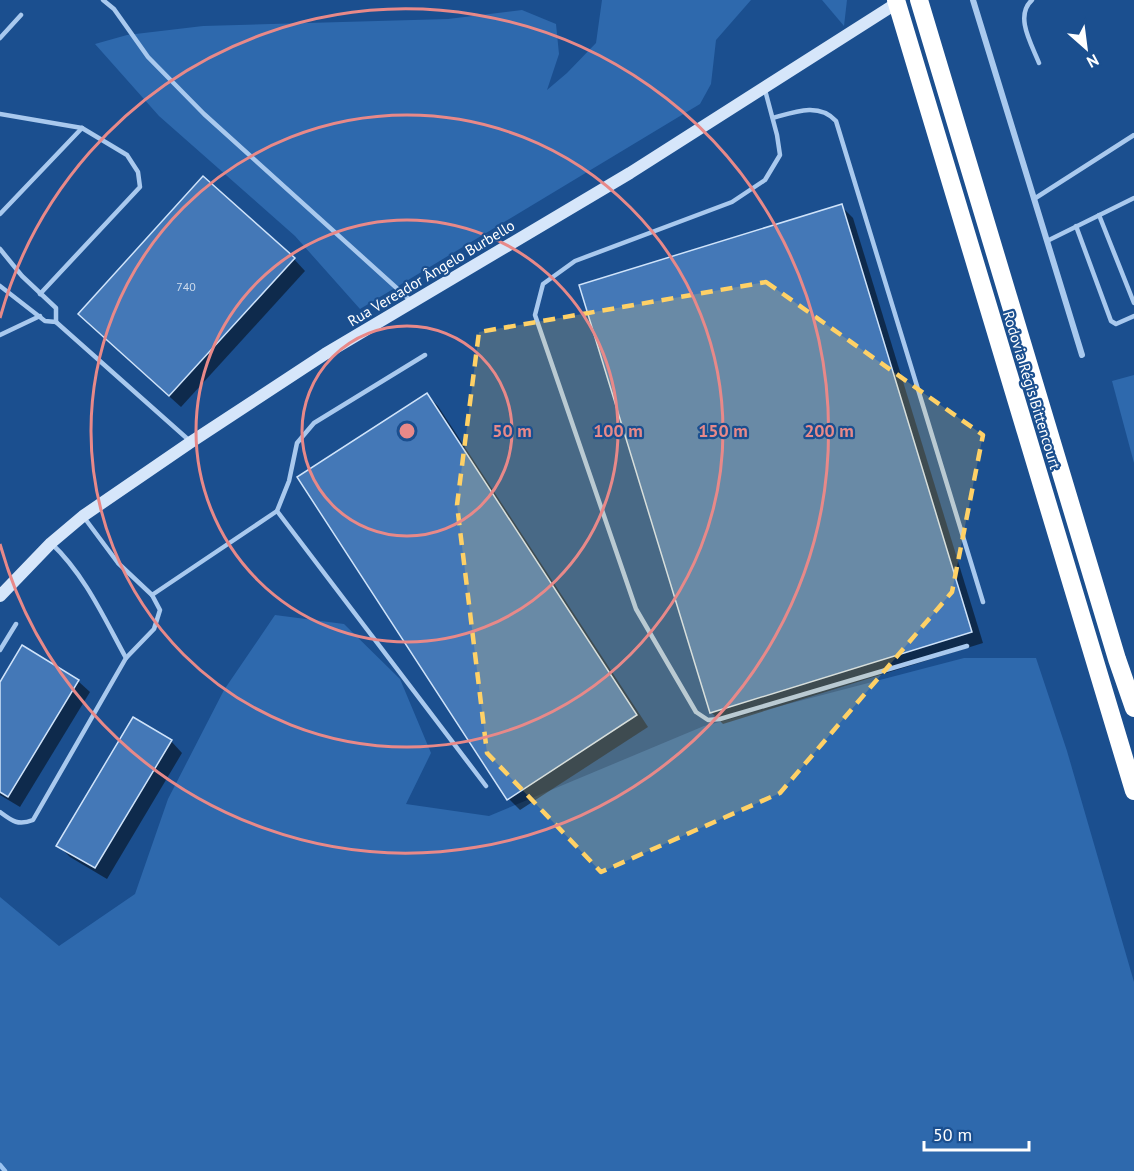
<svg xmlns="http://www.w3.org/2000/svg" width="1134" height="1171" font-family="'PT Sans',sans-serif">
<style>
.green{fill:#2e69ad}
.shadow{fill:#0007}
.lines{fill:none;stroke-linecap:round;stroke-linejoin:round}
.stream{stroke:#9cc4f0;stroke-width:4.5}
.building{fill:#4478b7;stroke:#cfe3fa;stroke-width:1.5}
.lane{stroke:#a9c9ee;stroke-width:4.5}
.street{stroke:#a9c9ee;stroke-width:6}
.secondary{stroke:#d6e6fa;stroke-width:12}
.highway{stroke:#fff;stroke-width:18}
.marked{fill:#ffd166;fill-opacity:0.2;stroke:#ffd166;stroke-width:4.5;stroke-dasharray:12 8;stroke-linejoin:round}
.ring{fill:none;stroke:#e88989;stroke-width:3}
.labels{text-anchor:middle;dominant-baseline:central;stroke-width:4.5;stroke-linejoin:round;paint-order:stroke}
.number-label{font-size:12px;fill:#d0dded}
.street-label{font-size:15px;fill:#fff;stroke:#1b4f8f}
.centre{fill:#e88989;stroke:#1b4f8f;stroke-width:3}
.ring-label{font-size:18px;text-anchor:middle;font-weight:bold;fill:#e88989;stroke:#1b4f8f;stroke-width:4.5;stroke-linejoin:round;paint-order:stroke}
</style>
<rect width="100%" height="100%" fill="#1b4f8f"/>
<g class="green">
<polygon points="602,0 751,0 716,40 711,84 700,104 360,309 295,236 159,116 95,44 127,35 203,26 448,19 522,10 556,24 559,54 547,90 567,73 596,43"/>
<polygon points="822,0 847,0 844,26"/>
<polygon points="1134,375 1134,463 1112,381"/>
<polygon points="275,615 344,624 400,679 431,753 406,804 489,816 704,726 964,658 1036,658 1067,751 1134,982 1134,1171 2,1171 0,1170 0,897 59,946 135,894 168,799 224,690"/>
</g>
<g class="shadow">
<polygon points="841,206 853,218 983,643 723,724 711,712"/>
<polygon points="294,259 305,271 181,407 91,326"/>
<polygon points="427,395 438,406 648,727 520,810 509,799"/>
<polygon points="78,681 90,692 20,807 0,795 0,685"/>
<polygon points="171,741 182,753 107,879 70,857 58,845"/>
</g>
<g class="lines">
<polyline class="stream" points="0,1165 5,1171"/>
</g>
<g class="building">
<polygon points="203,176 295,258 169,396 78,314"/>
<polygon points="842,204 972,632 710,713 579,285"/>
<polygon points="427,393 637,715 507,800 297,477"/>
<polygon points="22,645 79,680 8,797 0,792 0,682"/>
<polygon points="133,717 172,740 95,868 56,846"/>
</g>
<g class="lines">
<g class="lane">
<polyline points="103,0 114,9 148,57 204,114 411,301"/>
<path d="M 1032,0 C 1014,16 1032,45 1039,63"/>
<polyline points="0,38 21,15"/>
<polyline points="765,90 777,135 780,155 765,180 732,202 575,261 543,284 535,315 636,609 696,712 708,720 720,719 967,646"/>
<polyline points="0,114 82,128 127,155 138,172 140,187 40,294"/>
<path d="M 773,118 C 794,112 819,102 836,121 L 983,602"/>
<polyline points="1034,199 1134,135"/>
<polyline points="0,214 82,128"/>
<polyline points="1099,215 1134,303"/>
<polyline points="1076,226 1111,321 1116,324 1134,316"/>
<polyline points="1047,241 1134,198"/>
<polyline points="0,249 22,276 56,308 56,322"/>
<polyline points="0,286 45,321 56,322"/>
<polyline points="56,322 191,442"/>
<polyline points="0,335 40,316"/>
<polyline points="277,511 486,786"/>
<polyline points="83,516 118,563 152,595 277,511 289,481 297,443 314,423 425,355"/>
<path d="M 51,543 C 85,575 104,618 126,658"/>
<polyline points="0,650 16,624"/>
<path d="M 0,812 C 12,821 18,826 33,820 L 126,658 L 154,629 L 160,610 L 152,595"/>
</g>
<polyline class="street" points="973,0 1082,355"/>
<polyline class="secondary" points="0,596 51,543 83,516 191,442 325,354 630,173 897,3"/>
<g class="highway">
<polyline points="896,0 1134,791"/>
<polyline points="919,0 1117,659 1134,708"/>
</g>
</g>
<path class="marked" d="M 766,282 L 983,435 L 952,592 L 780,793 L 601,872 L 487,753 L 457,505 L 479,332 Z"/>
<g class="ring">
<circle cx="407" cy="431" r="105"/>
<circle cx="407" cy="431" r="211"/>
<circle cx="407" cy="431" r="316"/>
<path d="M0 318A422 422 0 1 1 0 544"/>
</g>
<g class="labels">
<g class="number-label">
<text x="186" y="286">740</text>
</g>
<g class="street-label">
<text transform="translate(431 273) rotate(-31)">Rua Vereador Ângelo Burbello</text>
<text transform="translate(1032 390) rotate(73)">Rodovia Régis Bittencourt</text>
</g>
</g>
<circle cx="407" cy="431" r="9" class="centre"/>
<g class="ring-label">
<text x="512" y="437">50 m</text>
<text x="618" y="437">100 m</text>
<text x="723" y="437">150 m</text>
<text x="829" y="437">200 m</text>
</g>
<g transform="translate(1086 48) rotate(152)" stroke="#1b4f8f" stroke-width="4.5" paint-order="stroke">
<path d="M0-4.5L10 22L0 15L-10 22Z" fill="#ffffff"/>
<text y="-9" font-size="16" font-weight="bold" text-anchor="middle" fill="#ffffff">N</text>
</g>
<path d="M924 1141v9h105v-9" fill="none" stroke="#ffffff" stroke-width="3"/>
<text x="933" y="1141" font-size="18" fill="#ffffff" stroke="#1b4f8f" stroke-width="4.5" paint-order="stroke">50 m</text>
</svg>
